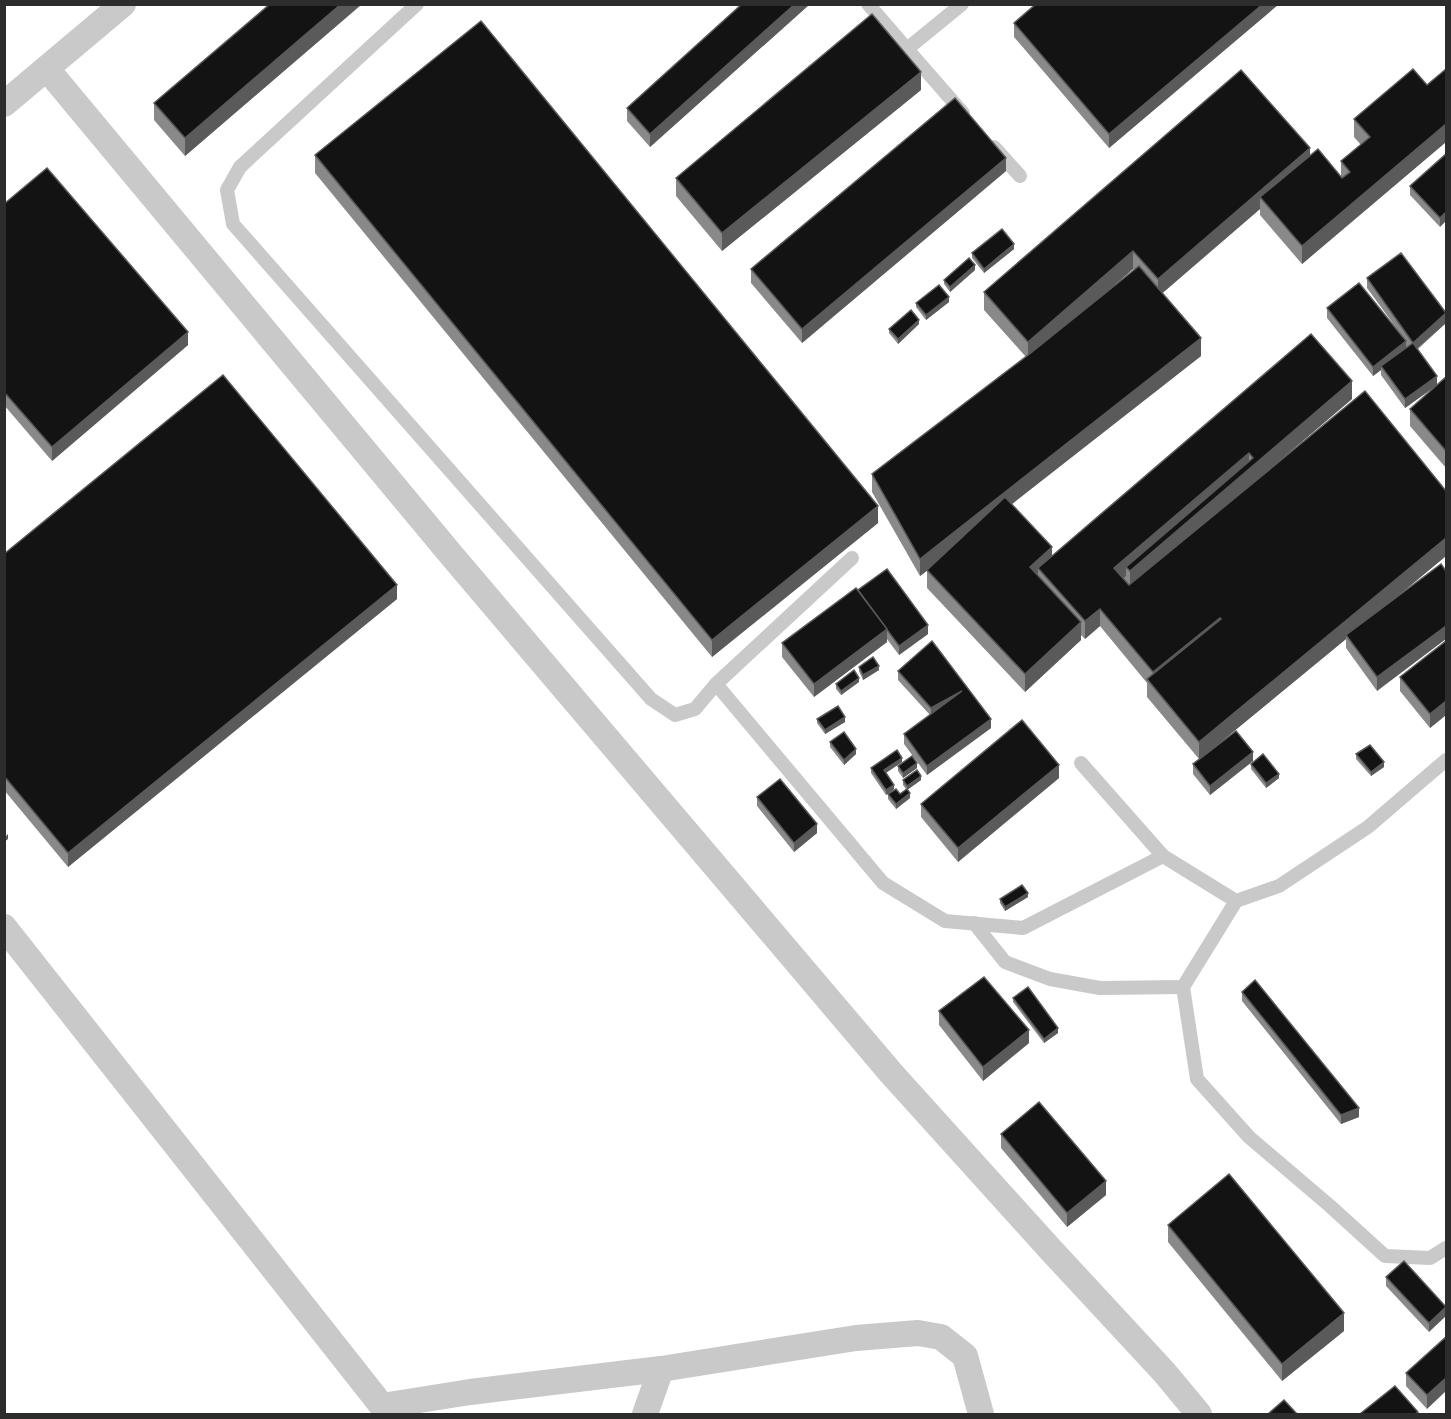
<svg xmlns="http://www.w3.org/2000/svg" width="1451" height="1419" font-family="'DejaVu Sans',sans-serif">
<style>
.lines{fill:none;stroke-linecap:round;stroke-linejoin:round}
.service{stroke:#c9c9c9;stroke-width:14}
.minor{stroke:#c9c9c9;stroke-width:26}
.wall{fill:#898989;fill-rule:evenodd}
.shaded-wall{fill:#5a5a5a}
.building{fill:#131313;stroke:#5a5a5a;stroke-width:1.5}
</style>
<rect width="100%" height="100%" fill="#fff"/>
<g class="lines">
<g class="service">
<polyline points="417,4 240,167 227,190 233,224 651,699 675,715 695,709 716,684 852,558"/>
<polyline points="868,4 907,49 962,4"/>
<polyline points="907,49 963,113"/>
<polyline points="994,147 1020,176"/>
<polyline points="716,684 883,883 945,921 1023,928 1163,856"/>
<polyline points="1081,763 1163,856 1236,901 1279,886 1368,827 1446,760"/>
<polyline points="1236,901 1183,987 1197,1079 1249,1137 1330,1206 1385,1256 1430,1258 1446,1248"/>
<polyline points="974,923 1005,962 1050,979 1100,988 1183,987"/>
</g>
<g class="minor">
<polyline points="47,69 453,557 891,1073 1050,1249 1164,1372 1199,1414"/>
<polyline points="4,104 123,4"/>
<polyline points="4,927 382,1406 387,1414"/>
<polyline points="382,1406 470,1392 661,1369 856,1338 918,1333 941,1337 965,1356 981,1414"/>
<polyline points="645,1414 661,1369"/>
</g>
</g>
<g class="wall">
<polygon points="270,4 362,4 185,156 154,120 154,103"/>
<polygon points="742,4 810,4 650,147 627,121 627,108"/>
<polygon points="1279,4 1109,148 1014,37 1014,23"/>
<path d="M 1446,69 L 1446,142 L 1302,264 L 1260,215 L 1260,209 L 1162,293 L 1201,356 L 1012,504 L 1052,556 L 1352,399 L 1262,475 L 1446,556 L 1398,596 L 1377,691 L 1346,648 L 1346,639 L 1206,754 L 1253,761 L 1210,795 L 1193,774 L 1193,764 L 1199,759 L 1147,697 L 1147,683 L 1100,626 L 1085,639 L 1081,635 L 1081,640 L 1025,692 L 927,588 L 927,571 L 920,576 L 872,492 L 872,474 L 1026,357 L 984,310 L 984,292 L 1310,156 L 1341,177 L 1341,161 L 1361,145 L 1354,137 L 1354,119 L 1427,85 ZM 1133,269 L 1134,270 L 1102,296 Z"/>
<polygon points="921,90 722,251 676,196 676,178"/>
<polygon points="1446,154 1440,227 1410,195 1410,186"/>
<polygon points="315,155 878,523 712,657 315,173"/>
<polygon points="1006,171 802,343 751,283 751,269"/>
<polygon points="4,204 188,345 52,461 4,405"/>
<polygon points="1014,249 984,273 972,258 972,253"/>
<polygon points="975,270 950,292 944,284 944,280"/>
<polygon points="1367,278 1446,323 1418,349 1437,385 1446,377 1446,468 1410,426 1410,409 1436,386 1405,408 1381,375 1381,370 1373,376 1327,318 1327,308 1403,337 1367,288"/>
<polygon points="949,302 926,320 916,307 916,303"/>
<polygon points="919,324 898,344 889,333 889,329"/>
<polygon points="4,554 397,599 68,867 4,790"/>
<polygon points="858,591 928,634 899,655 887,639 887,642 814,697 782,657 782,643"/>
<polygon points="1446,641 1446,715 1430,728 1400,691 1400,677"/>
<polygon points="859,667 879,670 863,680 859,671"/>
<polygon points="898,671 991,728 927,775 904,744 904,734 930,715 898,680"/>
<polygon points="859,682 841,695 836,689 836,684"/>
<polygon points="817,719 845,722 825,734 817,723"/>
<polygon points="830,742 856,754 844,765 830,747"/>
<polygon points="1356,754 1384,767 1371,776 1356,759"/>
<polygon points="902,762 886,773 894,789 886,795 871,773 871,768"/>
<polygon points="1251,764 1279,778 1266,788 1251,769"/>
<polygon points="898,766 917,768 903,778 898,771"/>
<polygon points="1059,778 958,862 921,817 921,804"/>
<polygon points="903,780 921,780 907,790 910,798 896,809 888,799 888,794 900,794 906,789 903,785"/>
<polygon points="757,797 817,833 794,852 757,806"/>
<polygon points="1028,897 1005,911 1000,903 1000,899"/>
<polygon points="1242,992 1359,1117 1341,1124 1242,1001"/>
<polygon points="1013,998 1058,1033 1044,1043 1013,1002"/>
<polygon points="939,1011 1029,1043 983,1081 939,1025"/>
<polygon points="1001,1134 1106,1195 1067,1227 1001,1148"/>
<polygon points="1168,1225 1344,1331 1282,1381 1168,1242"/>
<polygon points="1386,1277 1446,1307 1429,1332 1386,1286"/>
<polygon points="1446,1337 1427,1409 1406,1386 1406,1373"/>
</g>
<g class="shaded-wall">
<polygon points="341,4 362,4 185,156 185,138"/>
<polygon points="795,4 810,4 650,147 650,134"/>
<polygon points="1263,4 1279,4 1109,148 1109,134"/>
<polygon points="921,72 921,90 722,251 722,233"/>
<polygon points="1446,124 1446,142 1302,264 1302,246"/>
<polygon points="1310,148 1310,166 1260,197 1260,209 1158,297 1158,279"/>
<polygon points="1006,158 1006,171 802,343 802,329"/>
<polygon points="1446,212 1446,221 1440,227 1440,218"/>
<polygon points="1014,244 1014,249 984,273 984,269"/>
<polygon points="1133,251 1133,269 1028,360 1028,342"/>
<polygon points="975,265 975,270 950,292 950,287"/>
<polygon points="949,297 949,302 926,320 926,315"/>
<polygon points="1446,313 1446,323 1413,352 1413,343"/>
<polygon points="919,320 919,324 898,344 898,339"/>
<polygon points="188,332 188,345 52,461 52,447"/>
<polygon points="1201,338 1201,356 920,576 920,559"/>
<polygon points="1406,341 1406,350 1381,366 1381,370 1373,376 1373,367"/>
<polygon points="1437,376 1437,385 1405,408 1405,399"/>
<polygon points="1352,381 1352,399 1130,588 1130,571 1126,567 1126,576 1114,586 1114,568 1249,453 1249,469"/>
<polygon points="878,506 878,523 712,657 712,640"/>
<polygon points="1446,538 1446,556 1348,637 1346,635 1346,639 1199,760 1199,742"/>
<polygon points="1052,547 1052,564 1038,568 1038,578 1030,567"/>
<polygon points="397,585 397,599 68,867 68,853"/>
<polygon points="1100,609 1100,626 1085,639 1085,621"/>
<polygon points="1220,618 1220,635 1153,686 1153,672"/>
<polygon points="1081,622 1081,640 1025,692 1025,674"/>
<polygon points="928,625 928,634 899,655 899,646"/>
<polygon points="1446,626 1446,639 1377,691 1377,677"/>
<polygon points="887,629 887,642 814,697 814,684"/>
<polygon points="879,666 879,670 863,680 863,675"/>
<polygon points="859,678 859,682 841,695 841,691"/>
<polygon points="962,691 931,717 931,708"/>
<polygon points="1446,701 1446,715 1430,728 1430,714"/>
<polygon points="845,717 845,722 825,734 825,730"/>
<polygon points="991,719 991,728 927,775 927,766"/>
<polygon points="856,749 856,754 844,765 844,760"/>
<polygon points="1253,752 1253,761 1210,795 1210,786"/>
<polygon points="902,758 902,762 884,774 884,770"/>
<polygon points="1384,762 1384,767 1371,776 1371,772"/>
<polygon points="917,763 917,768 903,778 903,773"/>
<polygon points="1059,765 1059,778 958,862 958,848"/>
<polygon points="1279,774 1279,778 1266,788 1266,783"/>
<polygon points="921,776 921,780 907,790 907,786"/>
<polygon points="894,785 894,789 886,795 886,790"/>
<polygon points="910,793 910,798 896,809 896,804"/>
<polygon points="817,824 817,833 794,852 794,843"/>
<polygon points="8,834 8,839 4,842 4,838"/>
<polygon points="1028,893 1028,897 1005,911 1005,907"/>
<polygon points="1058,1028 1058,1033 1044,1043 1044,1039"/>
<polygon points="1029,1030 1029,1043 983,1081 983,1067"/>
<polygon points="1359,1108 1359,1117 1341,1124 1341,1115"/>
<polygon points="1106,1181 1106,1195 1067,1227 1067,1213"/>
<polygon points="1446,1307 1446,1316 1429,1332 1429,1323"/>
<polygon points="1344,1313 1344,1331 1282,1381 1282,1364"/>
<polygon points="1446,1378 1446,1391 1427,1409 1427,1395"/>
</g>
<g class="building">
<polygon points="270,4 341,4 185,138 154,103"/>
<polygon points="742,4 795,4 650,134 627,108"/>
<polygon points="1036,4 1263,4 1109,134 1014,23"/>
<polygon points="872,14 921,72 722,233 676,178"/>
<polygon points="481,21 878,506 712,640 315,155"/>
<polygon points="1413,69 1427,85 1446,69 1446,124 1302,246 1260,197 1318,149 1342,178 1350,172 1341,161 1370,137 1354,119"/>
<polygon points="1241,70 1310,148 1158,279 1133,251 1028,342 984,292"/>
<polygon points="955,98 1006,158 802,329 751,269"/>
<polygon points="1446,154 1446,212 1440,218 1410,186"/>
<polygon points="47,168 188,332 52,447 4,392 4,204"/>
<polygon points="1002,229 1014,244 984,269 972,253"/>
<polygon points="1401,253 1446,313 1413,343 1367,278"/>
<polygon points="969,258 975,265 950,287 944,280"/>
<polygon points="1139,266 1201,338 920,559 872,474 1032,352"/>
<polygon points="1359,283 1406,341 1373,367 1327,308"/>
<polygon points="939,285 949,297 926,315 916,303"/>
<polygon points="911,310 919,320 898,339 889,329"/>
<polygon points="1311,334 1352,381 1130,571 1126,567 1253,458 1249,453 1114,568 1129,585 1365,391 1446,491 1446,538 1199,742 1147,679 1221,619 1220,618 1153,672 1100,609 1085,621 1038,568"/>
<polygon points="1413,343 1437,376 1405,399 1381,366"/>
<polygon points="223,375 397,585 68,853 4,776 4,554"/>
<polygon points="1446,377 1446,451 1410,409"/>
<polygon points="1005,497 1052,547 1030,567 1081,622 1025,674 927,570"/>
<polygon points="1441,564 1446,571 1446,626 1377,677 1346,635"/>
<polygon points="887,569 928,625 899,646 858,590"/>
<polygon points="856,588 887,629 814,684 782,643"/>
<polygon points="932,641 991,719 927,766 904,734 962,691 931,708 898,671"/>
<polygon points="1446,641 1446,701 1430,714 1400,677"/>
<polygon points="873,657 879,666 863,675 859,667"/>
<polygon points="854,670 859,678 841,691 836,684"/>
<polygon points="838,706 845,717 825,730 817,719"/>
<polygon points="1022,720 1059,765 958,848 921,804"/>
<polygon points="1236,731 1253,752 1210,786 1193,764"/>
<polygon points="844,732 856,749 844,760 830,742"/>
<polygon points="1370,745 1384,762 1371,772 1356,754"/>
<polygon points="897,750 902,758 884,770 894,785 886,790 871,768"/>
<polygon points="1263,754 1279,774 1266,783 1251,764"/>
<polygon points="912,756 917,763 903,773 898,766"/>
<polygon points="917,770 921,776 907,786 903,780"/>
<polygon points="780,779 817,824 794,843 757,797"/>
<polygon points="896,789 900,794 907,789 910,793 896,804 888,794"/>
<polygon points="1022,885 1028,893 1005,907 1000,899"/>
<polygon points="984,977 1029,1030 983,1067 939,1011"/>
<polygon points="1255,980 1359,1108 1341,1115 1242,992"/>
<polygon points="1028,987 1058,1028 1044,1039 1013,998"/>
<polygon points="1039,1102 1106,1181 1067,1213 1001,1134"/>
<polygon points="1229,1174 1344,1313 1282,1364 1168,1225"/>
<polygon points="1404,1261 1446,1307 1429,1323 1386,1277"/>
<polygon points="1446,1337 1446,1378 1427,1395 1406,1373"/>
<polygon points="1395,1386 1418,1412 1415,1414 1360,1414"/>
<polygon points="1284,1400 1297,1414 1268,1414"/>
</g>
<rect width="1451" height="1419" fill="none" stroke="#2c2c2c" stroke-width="12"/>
</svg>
